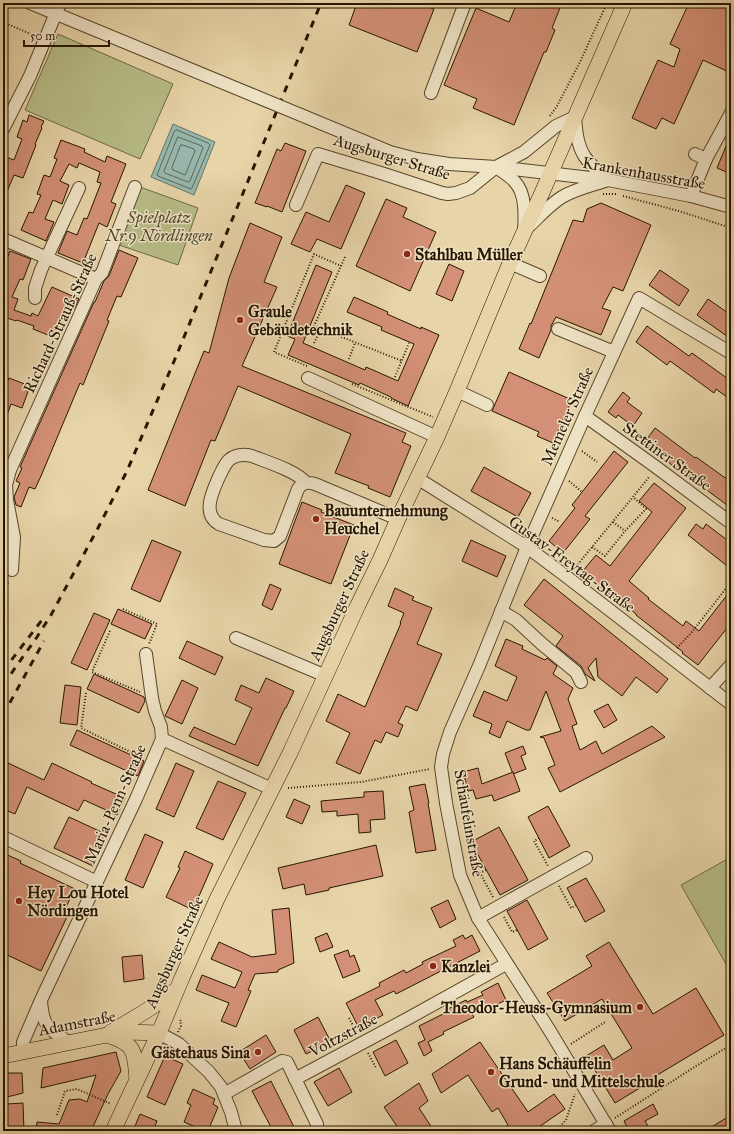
<svg xmlns="http://www.w3.org/2000/svg" width="734" height="1134" font-family="'IM FELL Great Primer',serif">
<style>
.green{fill:#b7bc87;stroke:#6f6944}
.water{fill:#97b7ad;stroke:#6a7768}
.lines{fill:none;stroke-linecap:round;stroke-linejoin:round}
.shore{stroke:#5f6656;stroke-width:1}
.building{fill:#d39076;stroke:#271600}
.minor-casing{stroke:#57462a;stroke-width:14}
.major-casing{stroke:#271600;stroke-width:16}
.path{stroke:#271600;stroke-width:2;stroke-dasharray:1 2;stroke-linecap:butt}
.minor{stroke:#efe3c6;stroke-width:12}
.major{stroke:#e7d4a8;stroke-width:15}
.rail{stroke:#271600;stroke-width:3;stroke-dasharray:7 7;stroke-linecap:butt}
.minor-bridge-casing{stroke:#57462a;stroke-width:14;stroke-linecap:butt}
.minor-bridge{stroke:#efe3c6;stroke-width:12}
.poi-dot{fill:#8f2418;stroke:#efe3c6;stroke-width:1.5}
.labels{text-anchor:middle;dominant-baseline:central;stroke-width:3;stroke-linejoin:round;paint-order:stroke}
.street-label{font-size:16px;fill:#271600;stroke:#efe3c6}
.park-label{font-size:16px;font-style:italic;fill:#524828;stroke:#efe3c6}
.poi-label{font-size:16px;font-weight:bold;fill:#271600;stroke:#efe3c6;text-anchor:start}
</style>
<rect width="100%" height="100%" fill="#e7d4a8"/>
<filter id="stains"><feTurbulence type="fractalNoise" baseFrequency=".005" numOctaves="4"/><feColorMatrix values="0 0 0 0 .2 0 0 0 0 .09 0 0 0 0 .02 0 0 0 .5 -.17"/></filter>
<radialGradient id="worn" r=".72"><stop offset=".6" stop-color="#630" stop-opacity="0"/><stop offset="1" stop-color="#630" stop-opacity=".3"/></radialGradient>
<g class="green">
<polygon points="58,34 173,84 140,159 25,110"/>
<polygon points="140,187 198,208 178,265 119,245"/>
<polygon points="731,857 731,973 681,885"/>
</g>
<polygon class="water" points="173,124 215,142 194,195 151,177"/>
<g class="lines">
<g class="shore">
<polygon points="177,130 208,143 210,145 192,188 191,189 158,176 157,175 174,132"/>
<polygon points="178,137 202,146 203,148 190,181 188,182 165,173 164,172"/>
<polygon points="181,145 183,145 194,149 195,151 186,173 185,175 173,170 172,168"/>
</g>
</g>
<g class="building">
<polygon points="357,3 418,3 434,9 417,52 349,25"/>
<polygon points="517,3 562,3 552,28 555,30 546,52 544,52 514,125 473,108 477,99 444,85 476,8 509,22"/>
<polygon points="689,3 727,3 731,5 731,73 703,60 674,124 662,118 656,129 632,118 658,60 674,67 680,49 670,44"/>
<polygon points="29,115 44,121 41,127 42,128 35,144 36,145 23,178 14,175 3,201 3,165 6,157 14,160 22,139 17,137 23,120 27,122"/>
<polygon points="731,134 731,174 717,168"/>
<polygon points="61,140 85,149 84,152 105,162 107,156 126,164 111,202 116,204 107,227 99,223 83,263 58,253 67,231 77,235 84,218 87,219 101,183 97,182 100,172 79,163 77,168 69,164 60,181 69,185 62,204 53,200 45,219 54,222 46,241 21,230 29,212 33,213 41,195 37,194 44,175 50,177 57,159 54,158"/>
<polygon points="285,143 306,151 282,212 267,206 267,207 255,203 277,149 281,151"/>
<polygon points="346,185 365,193 341,249 317,239 310,252 291,244 306,212 329,222"/>
<polygon points="386,199 407,208 403,217 436,232 410,291 356,266"/>
<polygon points="601,203 651,225 623,291 613,287 602,308 611,311 601,335 556,317 551,326 551,330 539,358 519,349 530,323 531,324 573,220 583,222 587,209"/>
<polygon points="250,223 282,237 264,282 277,287 242,366 406,433 402,442 411,446 390,497 368,488 369,486 335,473 351,434 238,386 215,441 211,440 185,506 148,490 204,351 209,353 229,278"/>
<polygon points="119,250 138,258 121,297 117,296 107,320 109,321 98,348 83,385 80,383 41,476 35,489 29,487 21,507 16,505 14,497 20,483 16,481 22,468 20,467 94,302 95,302 104,281 109,276"/>
<polygon points="10,251 31,259 23,280 20,279 12,297 18,299 14,310 31,316 32,313 38,316 52,287 79,299 74,309 67,305 53,337 33,329 34,326 17,320 16,321 4,317 3,319 3,269"/>
<polygon points="449,264 464,271 452,301 436,294"/>
<polygon points="316,265 332,272 303,343 365,370 366,367 398,381 414,344 381,330 382,327 347,312 354,297 388,312 387,314 421,329 421,327 439,335 408,406 391,398 391,397 360,383 359,385 288,355 295,339 287,336"/>
<polygon points="660,270 689,290 679,306 649,285"/>
<polygon points="708,299 731,315 731,339 697,315"/>
<polygon points="647,326 689,356 692,353 731,381 731,400 716,389 714,393 670,361 667,365 636,342"/>
<polygon points="509,372 572,400 553,443 537,436 539,432 492,411"/>
<polygon points="9,378 30,386 22,408 11,404 4,423 3,392"/>
<polygon points="623,392 630,398 627,402 642,413 633,426 618,415 616,418 608,412"/>
<polygon points="655,428 695,458 696,457 731,482 731,508 673,465 673,466 644,443"/>
<polygon points="614,451 628,462 585,516 590,519 563,553 549,541 575,508 572,505"/>
<polygon points="484,467 531,493 518,517 471,491"/>
<polygon points="654,483 686,508 629,581 649,598 648,599 683,626 686,621 699,631 731,590 731,623 698,665 682,653 683,652 636,615 636,614 616,597 615,599 582,572 596,555 610,566 652,512 639,501"/>
<polygon points="302,502 322,510 321,512 354,525 331,584 279,564"/>
<polygon points="696,524 703,529 706,524 731,543 731,569 688,535"/>
<polygon points="152,540 181,552 160,602 131,589"/>
<polygon points="471,540 506,556 497,577 462,561"/>
<polygon points="544,579 668,679 657,693 636,677 622,696 598,677 596,658 588,668 595,681 585,674 581,666 556,646 563,636 524,605"/>
<polygon points="270,584 281,589 272,610 262,605"/>
<polygon points="395,588 414,597 412,600 432,608 417,644 442,654 417,711 406,706 398,723 403,725 398,737 386,732 381,743 375,740 360,774 336,763 350,733 326,721 338,694 365,707 401,623 400,623 404,613 388,606"/>
<polygon points="118,609 152,624 145,639 111,624"/>
<polygon points="94,613 110,620 87,670 71,663"/>
<polygon points="506,639 523,646 522,649 545,660 547,658 557,666 553,674 573,688 568,699 577,724 572,726 580,750 596,741 602,754 652,726 665,737 560,792 548,768 555,765 544,738 540,737 561,731 546,691 530,730 526,730 507,721 500,738 489,733 492,724 473,716 484,691 507,701 517,677 495,666"/>
<polygon points="187,641 223,657 215,675 179,658"/>
<polygon points="94,674 144,697 145,701 139,713 87,689"/>
<polygon points="266,678 294,691 286,708 285,708 258,766 189,736 194,727 235,745 252,708 235,700 241,685 259,693"/>
<polygon points="182,680 198,688 182,724 165,716"/>
<polygon points="65,685 81,687 77,725 60,723"/>
<polygon points="608,704 617,720 604,728 594,711"/>
<polygon points="77,730 144,761 138,776 70,745"/>
<polygon points="523,746 526,754 521,756 526,769 513,774 505,753"/>
<polygon points="6,762 44,780 52,763 92,782 91,783 125,798 117,815 84,800 78,811 27,787 15,814 3,809 3,768"/>
<polygon points="176,763 194,771 174,817 156,809"/>
<polygon points="478,768 482,784 513,772 520,791 494,801 492,795 476,799 473,790 468,791 463,772"/>
<polygon points="218,781 246,793 223,840 196,828"/>
<polygon points="425,784 429,803 428,803 436,850 416,853 409,812 414,810 409,787"/>
<polygon points="383,791 385,819 370,820 371,832 359,833 358,814 337,816 337,811 322,812 321,801 364,797 364,792"/>
<polygon points="294,799 310,806 302,824 286,817"/>
<polygon points="548,806 570,846 549,858 528,817"/>
<polygon points="69,817 108,835 93,866 54,848"/>
<polygon points="499,827 528,880 500,895 471,842"/>
<polygon points="145,834 163,842 143,888 125,880"/>
<polygon points="376,845 383,876 329,888 329,890 306,895 304,884 283,889 278,868"/>
<polygon points="185,851 213,864 193,910 166,897 180,868 178,867"/>
<polygon points="3,853 21,861 20,863 75,889 62,915 67,917 41,971 3,953"/>
<polygon points="586,878 605,911 585,922 567,888"/>
<polygon points="448,900 456,919 440,928 431,908"/>
<polygon points="527,900 548,939 528,950 507,911"/>
<polygon points="289,908 294,963 278,970 278,972 255,974 248,990 251,991 236,1027 221,1021 229,1003 196,990 202,975 235,988 242,972 211,959 219,942 252,957 276,954 272,910"/>
<polygon points="327,933 333,947 320,952 315,938"/>
<polygon points="463,935 465,939 472,935 480,951 396,994 394,991 375,1000 383,1015 359,1028 346,1003 380,986 379,983 404,970 406,973 423,964 422,962 456,946 453,940"/>
<polygon points="609,942 653,1014 696,988 724,1035 654,1077 655,1079 615,1103 586,1056 604,1045 613,1060 632,1048 602,999 565,1021 547,993 592,966 586,956"/>
<polygon points="348,950 350,957 354,955 360,971 343,978 334,955"/>
<polygon points="142,955 144,979 124,982 122,957"/>
<polygon points="498,983 506,1000 489,1008 488,1006 472,1014 474,1017 443,1032 444,1034 428,1042 432,1051 424,1056 418,1043 425,1040 419,1026 449,1011 448,1009 466,1000 467,1002 483,995 481,992"/>
<polygon points="318,1017 331,1042 306,1054 294,1030"/>
<polygon points="266,1035 276,1052 250,1069 239,1052"/>
<polygon points="396,1040 408,1063 385,1076 373,1052"/>
<polygon points="480,1042 528,1112 554,1094 565,1109 533,1131 499,1131 508,1125 498,1108 492,1112 468,1075 441,1093 432,1074"/>
<polygon points="116,1052 121,1071 108,1094 91,1131 36,1131 37,1122 59,1124 69,1100 80,1099 87,1102 96,1075 41,1088 43,1068"/>
<polygon points="165,1056 183,1064 165,1105 147,1097"/>
<polygon points="339,1068 352,1092 328,1106 314,1082"/>
<polygon points="3,1073 22,1073 23,1093 3,1098"/>
<polygon points="271,1081 296,1131 273,1131 252,1091"/>
<polygon points="419,1083 428,1101 419,1108 434,1131 400,1131 384,1107"/>
<polygon points="193,1089 215,1099 213,1104 218,1107 208,1131 205,1131 184,1122 191,1105 187,1103"/>
<polygon points="23,1103 24,1131 3,1131 3,1120 7,1104"/>
<polygon points="653,1104 658,1114 645,1121 648,1126 640,1131 629,1131 624,1121"/>
<polygon points="140,1114 157,1121 153,1131 133,1131"/>
<polygon points="731,1115 731,1131 705,1131"/>
</g>
<g class="lines">
<g class="minor-casing">
<g id="minor">
<polyline points="30,3 255,96"/>
<polyline points="431,93 465,3"/>
<polyline points="301,115 390,152 417,159 449,164 496,167 608,180 691,196 731,207"/>
<polyline points="3,129 30,76 60,3"/>
<polyline points="706,159 731,113"/>
<path d="M 497,168 C 503,172 510,176 515,182 C 526,194 525,215 524,231"/>
<polyline points="691,196 706,159 695,154"/>
<path d="M 296,205 L 318,154 L 381,173 L 442,193 L 448,194 L 456,193 L 470,188 L 496,167 L 524,152 L 556,126 L 575,117 C 576,130 577,145 585,157 C 591,166 600,173 608,180 C 593,185 575,189 562,197 C 549,205 538,218 527,228"/>
<polyline points="3,239 96,279"/>
<polyline points="510,263 540,276"/>
<polyline points="35,298 35,288 41,270 79,188"/>
<polyline points="558,329 614,352"/>
<polyline points="308,378 437,437"/>
<polyline points="457,391 487,405"/>
<polyline points="585,416 656,467 731,523"/>
<polyline points="3,466 10,470 6,485 7,500 14,537 12,570"/>
<polyline points="10,470 96,279 102,273 135,187"/>
<polyline points="417,478 527,547 567,577 731,704"/>
<path d="M 306,483 C 297,471 267,462 252,456 C 244,454 236,454 229,460 C 224,465 221,473 218,479 C 212,493 202,514 219,524 L 264,540 L 274,541 L 280,536 L 298,489 C 302,482 308,482 315,484 L 398,519"/>
<polyline points="501,611 516,620 542,644 576,672 581,682"/>
<polyline points="236,638 326,676"/>
<polyline points="710,688 731,665"/>
<polyline points="162,739 272,789"/>
<polyline points="3,837 97,882"/>
<polyline points="478,918 586,858"/>
<path d="M 41,1001 C 43,1027 48,1028 68,1042"/>
<polyline points="159,1033 179,1044 209,1072 221,1087 231,1112 236,1131"/>
<polyline points="23,1052 23,1042 41,1000 136,799 162,739 161,727 155,711 152,698 146,654"/>
<polyline points="295,1079 407,1019 506,964"/>
<polyline points="224,1094 282,1061 287,1062 317,1124"/>
<polyline points="594,1131 606,1124"/>
<polyline points="610,1131 550,1031 478,918 460,875 446,803 441,767 443,754 450,732 479,666 527,547 585,416 639,298 731,353"/>
</g>
</g>
<g class="major-casing">
<g id="major">
<polyline points="111,1032 146,1011 176,990"/>
<path d="M 107,1035 C 137,1045 134,1051 137,1079"/>
<polyline points="3,1056 107,1035 126,1032 159,1033"/>
<polyline points="113,1131 159,1033 181,980 217,899 290,753 358,605 380,560 398,519 437,437 457,391 510,263 541,195 625,3"/>
</g>
</g>
<g class="path">
<polyline points="3,22 35,36"/>
<polyline points="550,116 557,106 580,62 607,3"/>
<polyline points="603,194 617,194"/>
<polyline points="623,196 679,211 731,228"/>
<polyline points="345,257 314,326 402,361"/>
<polyline points="314,343 321,329"/>
<polyline points="349,359 355,343"/>
<polyline points="307,366 274,352 314,254 341,266"/>
<polyline points="395,377 409,343"/>
<polyline points="352,384 433,417"/>
<polyline points="582,451 597,462"/>
<polyline points="569,481 582,492"/>
<polyline points="552,518 560,522"/>
<polyline points="613,522 625,531"/>
<polyline points="592,547 605,556 625,531 646,509 633,497 649,477"/>
<polyline points="574,569 633,497"/>
<polyline points="3,591 9,581"/>
<polyline points="123,609 157,624 149,644"/>
<polyline points="110,631 92,672 140,692"/>
<polyline points="677,648 692,632 731,582"/>
<polyline points="86,693 81,728 141,757"/>
<polyline points="288,788 361,782 430,769"/>
<polyline points="539,838 534,841 548,866"/>
<polyline points="486,870 480,873 493,897"/>
<polyline points="559,886 571,908 576,905"/>
<polyline points="504,917 512,932 517,930"/>
<polyline points="349,1018 357,1033"/>
<polyline points="178,1032 181,1026 180,1018"/>
<polyline points="571,1044 605,1022"/>
<polyline points="368,1053 376,1068"/>
<polyline points="57,1115 65,1091 77,1089 111,1104"/>
<polyline points="615,1118 696,1066 731,1045"/>
<polyline points="556,1131 566,1120 575,1094"/>
</g>
<use href="#minor" class="minor"/>
<use href="#major" class="major"/>
<g class="rail">
<polyline points="3,671 42,620"/>
<polyline points="3,685 37,637 51,615 98,528 127,471 175,359 321,3"/>
<polyline points="3,715 44,641"/>
</g>
<g class="minor-bridge-casing">
<polyline id="minor-bridge" points="255,96 301,115"/>
</g>
<use href="#minor-bridge" class="minor-bridge"/>
</g>
<g class="poi-dot">
<circle cx="407" cy="254" r="4"/>
<circle cx="240" cy="320" r="4"/>
<circle cx="316" cy="519" r="4"/>
<circle cx="19" cy="901" r="4"/>
<circle cx="433" cy="966" r="4"/>
<circle cx="640" cy="1007" r="4"/>
<circle cx="258" cy="1052" r="4"/>
<circle cx="491" cy="1072" r="4"/>
</g>
<g class="labels">
<g class="street-label">
<text transform="translate(392 157) rotate(17)">Augsburger Straße</text>
<text transform="translate(644 173) rotate(10)">Krankenhausstraße</text>
<text transform="translate(60 323) rotate(-65)">Richard-Strauß-Straße</text>
<text transform="translate(567 416) rotate(-66)">Memeler Straße</text>
<text transform="translate(667 456) rotate(36)">Stettiner Straße</text>
<text transform="translate(572 564) rotate(36)">Gustav-Freytag-Straße</text>
<text transform="translate(339 605) rotate(-65)">Augsburger Straße</text>
<text transform="translate(115 804) rotate(-66)">Maria-Penn-Straße</text>
<text transform="translate(469 823) rotate(80)">Schäufelinstraße</text>
<text transform="translate(174 952) rotate(-66)">Augsburger Straße</text>
<text transform="translate(77 1023) rotate(-11)">Adamstraße</text>
<text transform="translate(343 1035) rotate(-28)">Voltzstraße</text>
</g>
<g class="park-label">
<text x="159" y="217">Spielplatz<tspan x="159" dy="18">Nr.9 Nördlingen</tspan></text>
</g>
<g class="poi-label">
<text x="415" y="254">Stahlbau Müller</text>
<text x="248" y="311">Graule<tspan x="248" dy="18">Gebäudetechnik</tspan></text>
<text x="324" y="510">Bauunternehmung<tspan x="324" dy="18">Heuchel</tspan></text>
<text x="27" y="892">Hey Lou Hotel<tspan x="27" dy="18">Nördingen</tspan></text>
<text x="441" y="966">Kanzlei</text>
<text x="632" y="1007" text-anchor="end">Theodor-Heuss-Gymnasium</text>
<text x="250" y="1052" text-anchor="end">Gästehaus Sina</text>
<text x="499" y="1063">Hans Schäuffelin<tspan x="499" dy="18">Grund- und Mittelschule</tspan></text>
</g>
</g>
<rect width="734" height="1134" fill="none" stroke="#e7d4a8" stroke-width="16"/>
<rect x="4" y="4" width="726" height="1126" fill="none" stroke="#271600" stroke-width="2"/>
<rect x="8" y="8" width="718" height="1118" fill="none" stroke="#271600"/>
<path d="M24 40v6h85v-6" fill="none" stroke="#271600" stroke-width="2"/>
<text x="30" y="40" font-size="12" fill="#271600" stroke="#efe3c6" stroke-width="3" paint-order="stroke">50 m</text>
<rect width="100%" height="100%" filter="url(#stains)"/>
<rect width="100%" height="100%" fill="url(#worn)"/>
</svg>
